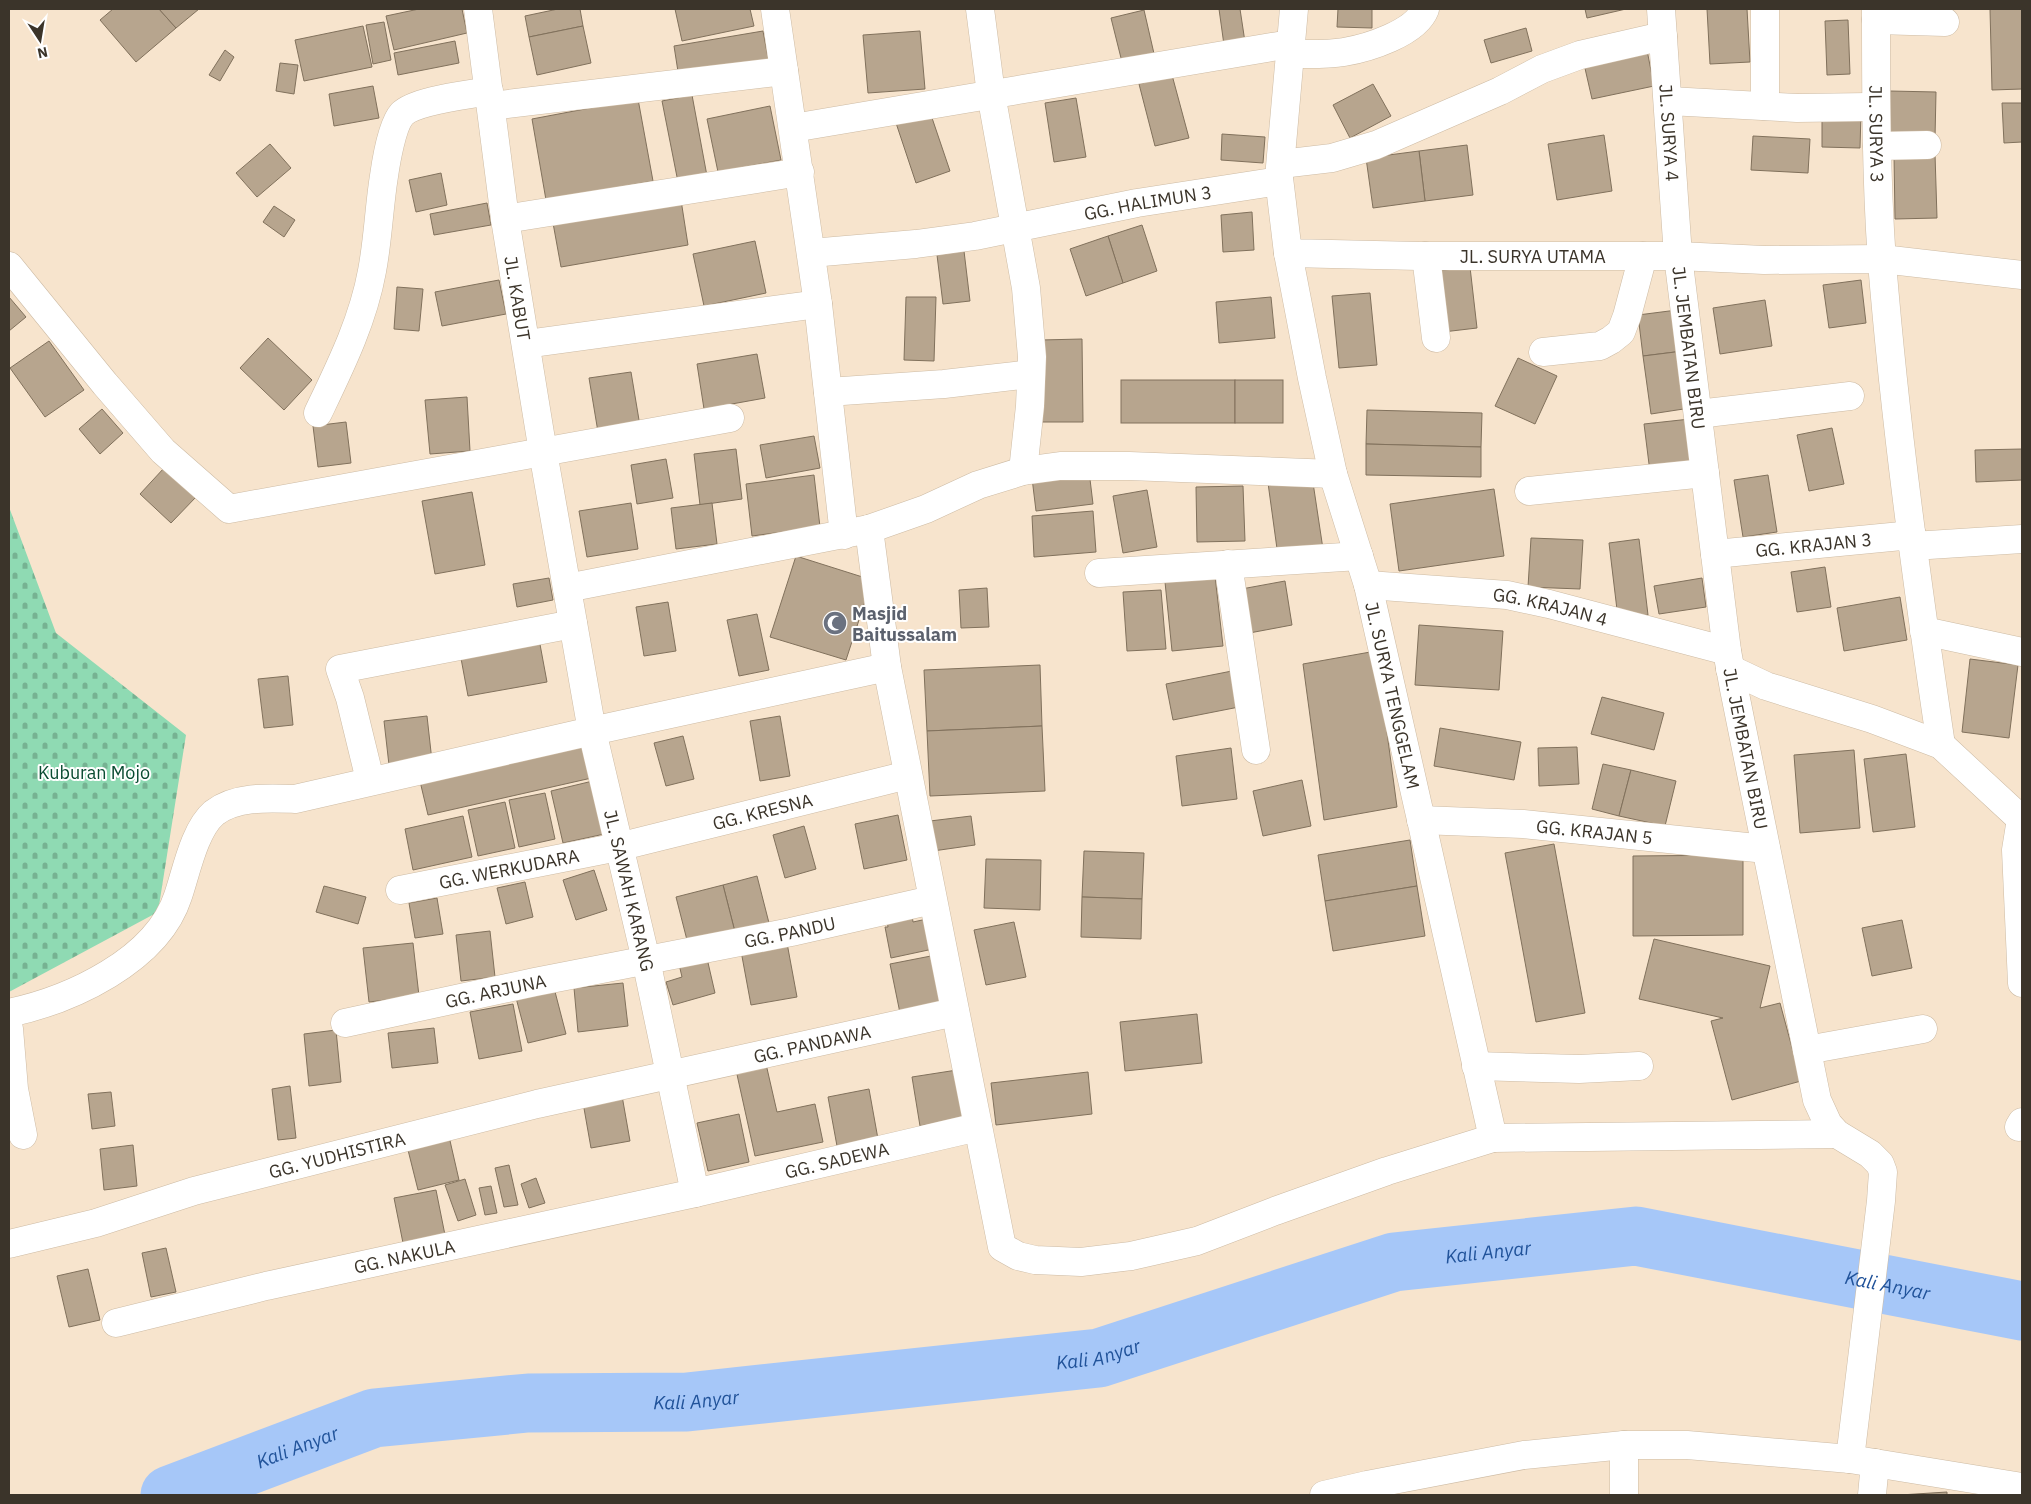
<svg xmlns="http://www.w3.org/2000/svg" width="2031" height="1504" font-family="'IBM Plex Sans',sans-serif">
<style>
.cemetery{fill:url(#cemetery-stones)}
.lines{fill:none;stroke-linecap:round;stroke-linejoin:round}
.river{stroke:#a6c7f8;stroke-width:59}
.building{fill:#b7a58e;stroke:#81715c}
.minor-casing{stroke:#cdbba4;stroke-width:29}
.minor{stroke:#fff;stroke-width:28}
.labels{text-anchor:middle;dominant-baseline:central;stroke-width:4;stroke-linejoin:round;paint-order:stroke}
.street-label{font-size:18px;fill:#3b342a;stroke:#fff}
.worship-label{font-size:18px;font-weight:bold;fill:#5b616d;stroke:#fff;text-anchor:start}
.park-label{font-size:18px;fill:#094b31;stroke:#fff}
.water-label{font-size:19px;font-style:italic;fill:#21539a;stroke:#fff}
</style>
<defs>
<pattern id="cemetery-stones" width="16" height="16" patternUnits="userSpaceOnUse" patternTransform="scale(1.25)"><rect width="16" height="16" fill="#8fdab3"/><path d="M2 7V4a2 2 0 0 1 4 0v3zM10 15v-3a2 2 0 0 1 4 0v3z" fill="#76b292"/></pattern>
</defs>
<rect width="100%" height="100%" fill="#f7e4cd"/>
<polygon class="cemetery" points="9,507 56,633 186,735 158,912 9,992"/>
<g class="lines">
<path class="river" id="s1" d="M 170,1495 L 374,1418 L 528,1403 L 687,1402 L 1099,1358 L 1394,1262 L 1636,1236 L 2022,1311"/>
</g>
<g class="building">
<polygon points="113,9 159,9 176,28 136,62 100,20"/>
<polygon points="159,9 199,9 176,28"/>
<polygon points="419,9 462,9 467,33 394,50 386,16"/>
<polygon points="558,9 580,9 583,26 529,37 525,16"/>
<polygon points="675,9 750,9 754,26 682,41"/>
<polygon points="1219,9 1240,9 1245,42 1224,45"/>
<polygon points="1338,9 1372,9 1372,28 1337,27"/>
<polygon points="1585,9 1626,9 1587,18"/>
<polygon points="1707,9 1747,9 1750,62 1710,64"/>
<polygon points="1990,9 2022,9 2022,89 1992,90"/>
<polygon points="1144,10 1155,58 1123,66 1111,18"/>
<polygon points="1848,20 1850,74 1827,75 1825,21"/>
<polygon points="384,22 391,60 373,64 366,25"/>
<polygon points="363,26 372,67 304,81 295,40"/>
<polygon points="583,26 591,63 537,75 529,37"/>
<polygon points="1526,28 1532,51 1491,63 1484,40"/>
<polygon points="763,31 769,63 679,78 674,46"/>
<polygon points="920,31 925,89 868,93 863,35"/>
<polygon points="455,41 459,63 398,75 394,53"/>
<polygon points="225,50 234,57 220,81 209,75"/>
<polygon points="1647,50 1654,86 1592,99 1584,64"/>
<polygon points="280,63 298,65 294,94 276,91"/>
<polygon points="1172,75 1189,138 1155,146 1139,84"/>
<polygon points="1373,84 1391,116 1350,138 1333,105"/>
<polygon points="373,86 379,118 334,126 329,94"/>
<polygon points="1890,91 1936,92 1935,138 1890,137"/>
<polygon points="692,95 707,176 678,182 662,101"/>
<polygon points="1076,98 1086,157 1054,162 1045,103"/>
<polygon points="638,99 653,181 546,200 532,119"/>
<polygon points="2002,103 2022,103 2022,142 2004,143"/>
<polygon points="770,106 781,160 718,172 707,119"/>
<polygon points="930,112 950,171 916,183 896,123"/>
<polygon points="1822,112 1861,113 1860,148 1822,147"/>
<polygon points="1222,134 1265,137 1263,163 1221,160"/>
<polygon points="1604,135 1612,191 1557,200 1548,144"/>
<polygon points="1753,136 1810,139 1808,173 1751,170"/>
<polygon points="270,144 291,168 257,197 236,173"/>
<polygon points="1467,145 1473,195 1425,201 1419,151"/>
<polygon points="1419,151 1425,201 1373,208 1366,158"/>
<polygon points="1935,154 1937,218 1895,219 1894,155"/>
<polygon points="441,173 447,205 416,212 409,180"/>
<polygon points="681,200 688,245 561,267 553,223"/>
<polygon points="487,203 491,225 434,235 430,214"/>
<polygon points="274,206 295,220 284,237 263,222"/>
<polygon points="1252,212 1254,250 1223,252 1221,215"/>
<polygon points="1142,225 1157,271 1123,283 1108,236"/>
<polygon points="1108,236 1123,283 1086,296 1070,249"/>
<polygon points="755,241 766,293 704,306 693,254"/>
<polygon points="964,251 970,301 943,304 937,255"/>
<polygon points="1470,267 1477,328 1443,332 1437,271"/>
<polygon points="499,280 506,314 442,326 435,292"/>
<polygon points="1861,280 1866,323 1829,328 1823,285"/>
<polygon points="397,287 423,289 419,331 394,329"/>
<polygon points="1370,293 1377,365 1339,368 1332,296"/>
<polygon points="9,297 26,317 9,331"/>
<polygon points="906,297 936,297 934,361 904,360"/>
<polygon points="1271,297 1275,338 1219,343 1216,302"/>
<polygon points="1765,300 1772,346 1720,354 1713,308"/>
<polygon points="1677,310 1683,351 1643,356 1638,315"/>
<polygon points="268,338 312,380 284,410 240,368"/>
<polygon points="1082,339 1083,422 1042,422 1041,340"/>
<polygon points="49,341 84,390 45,417 10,368"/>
<polygon points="1683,351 1690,408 1651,414 1643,356"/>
<polygon points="757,354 765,398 704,409 697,364"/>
<polygon points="1518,358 1557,376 1535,424 1495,406"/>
<polygon points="631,372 641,432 599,438 589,378"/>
<rect x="1121" y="380" width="114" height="43"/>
<rect x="1235" y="380" width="48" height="43"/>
<polygon points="467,397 470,451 430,454 425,400"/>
<polygon points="102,409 123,433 100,454 79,429"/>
<polygon points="1367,410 1482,413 1481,447 1366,444"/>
<polygon points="1690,419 1695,467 1650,472 1644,424"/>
<polygon points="346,422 351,463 318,467 313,426"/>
<polygon points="1832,428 1844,484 1809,491 1797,435"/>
<polygon points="814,436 820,468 766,478 760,445"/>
<polygon points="1366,444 1481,447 1481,477 1366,475"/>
<polygon points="736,449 742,499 700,505 694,454"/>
<polygon points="2022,449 2022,480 1976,482 1975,450"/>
<polygon points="666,459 673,498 637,504 631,465"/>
<polygon points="164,468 196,497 171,523 140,494"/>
<polygon points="1089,471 1093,504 1036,511 1032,478"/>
<polygon points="814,475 820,527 752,536 746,484"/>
<polygon points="1768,475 1777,532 1743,537 1734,480"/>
<polygon points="1312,476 1323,549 1278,556 1268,483"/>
<polygon points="1243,486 1245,541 1197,542 1196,487"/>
<polygon points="1494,489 1504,556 1399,571 1390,504"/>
<polygon points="1147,490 1157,547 1123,553 1113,496"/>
<polygon points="472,492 485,565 435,574 422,501"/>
<polygon points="631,503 638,549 587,557 579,511"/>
<polygon points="712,503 717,544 676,549 671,508"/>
<polygon points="1093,511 1096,552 1034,557 1032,516"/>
<polygon points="1531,538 1583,540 1580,589 1528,587"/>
<polygon points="1639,539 1648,615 1618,618 1609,543"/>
<polygon points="796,556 872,580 846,660 770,637"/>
<polygon points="1825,567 1831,607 1797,612 1791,572"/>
<polygon points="1215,576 1223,646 1172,651 1165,582"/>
<polygon points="549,578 553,600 517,607 513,584"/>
<polygon points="1702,578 1706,607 1659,614 1654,586"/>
<polygon points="1285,581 1292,625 1244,634 1236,590"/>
<polygon points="987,588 989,627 961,628 959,590"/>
<polygon points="1161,590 1166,649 1127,651 1123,592"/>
<polygon points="1900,597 1907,640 1844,651 1837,608"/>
<polygon points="668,602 676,651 644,656 636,607"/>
<polygon points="757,614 769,670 739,676 727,620"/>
<polygon points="1419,625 1503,631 1499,690 1415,685"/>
<polygon points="539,639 547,682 468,696 460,653"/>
<polygon points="1376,651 1397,807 1324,820 1303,664"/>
<polygon points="1970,659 2018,665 2009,738 1962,732"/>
<polygon points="1040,665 1042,726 927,731 924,670"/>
<polygon points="1237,670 1244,706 1173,720 1166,684"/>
<polygon points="288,676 293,725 264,728 258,679"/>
<polygon points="1602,697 1664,713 1654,750 1591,734"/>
<polygon points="427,716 432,761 389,765 384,721"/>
<polygon points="780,716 790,776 760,781 750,721"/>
<polygon points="1042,726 1045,791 930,796 927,731"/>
<polygon points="1440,728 1521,742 1514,780 1434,766"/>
<polygon points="683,736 694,779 666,786 654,743"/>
<polygon points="587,739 596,777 428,815 419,777"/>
<polygon points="1577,747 1579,784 1539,786 1538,748"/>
<polygon points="1231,748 1237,799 1182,806 1176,756"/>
<polygon points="1854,750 1860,828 1800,833 1794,755"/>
<polygon points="1906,754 1915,827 1873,832 1864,759"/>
<polygon points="1603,764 1631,770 1619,816 1592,809"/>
<polygon points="1631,770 1676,781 1665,826 1619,816"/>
<polygon points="597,780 609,833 563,843 551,791"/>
<polygon points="1302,780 1311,826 1263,836 1253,791"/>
<polygon points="545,793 555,839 519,847 509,800"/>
<polygon points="505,802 515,848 478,856 468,810"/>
<polygon points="898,815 907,860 864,869 855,824"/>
<polygon points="463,816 472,857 413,870 405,829"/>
<polygon points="971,816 975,845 933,851 930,821"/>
<polygon points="804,826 816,869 785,878 773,835"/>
<polygon points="1410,840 1417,886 1325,901 1318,855"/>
<polygon points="1554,844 1585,1013 1536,1022 1505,853"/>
<polygon points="1084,851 1144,853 1142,899 1082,897"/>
<polygon points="1743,855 1743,935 1633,936 1633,856"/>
<polygon points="986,859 1041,860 1040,910 984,908"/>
<polygon points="594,870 607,910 576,920 563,880"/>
<polygon points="757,876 769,923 735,932 723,885"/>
<polygon points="525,882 533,917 506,924 497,888"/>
<polygon points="723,885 735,932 688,944 676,897"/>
<polygon points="324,886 366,897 358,924 316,912"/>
<polygon points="1417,886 1425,936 1333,951 1325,901"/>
<polygon points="1082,897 1142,899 1141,939 1081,937"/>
<polygon points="437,898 443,934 415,938 409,903"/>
<polygon points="911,908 913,922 927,919 933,949 891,958 885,927 888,927 886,913"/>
<polygon points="1902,920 1912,968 1872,976 1862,928"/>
<polygon points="1014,922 1026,977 986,985 974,930"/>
<polygon points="490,931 495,977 461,981 456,935"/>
<polygon points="1654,939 1770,966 1760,1008 1780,1003 1801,1081 1732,1100 1711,1021 1723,1018 1639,999"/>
<polygon points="413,943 419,996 369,1002 363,948"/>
<polygon points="787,943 797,997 751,1005 741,951"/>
<polygon points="706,954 715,993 673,1005 666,982 682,977 678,960"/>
<polygon points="936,955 946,1005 900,1013 890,964"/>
<polygon points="623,983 628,1026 578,1032 574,988"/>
<polygon points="553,984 566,1034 528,1043 515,994"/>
<polygon points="513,1004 522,1051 479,1059 470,1012"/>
<polygon points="1197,1014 1202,1063 1125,1071 1120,1022"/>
<polygon points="434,1028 438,1063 392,1068 388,1033"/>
<polygon points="336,1030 341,1082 309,1086 304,1034"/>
<polygon points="766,1064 777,1112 815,1104 823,1142 755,1156 736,1070"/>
<polygon points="957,1070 964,1118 920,1126 912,1077"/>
<polygon points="1088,1072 1092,1114 996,1125 991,1083"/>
<polygon points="290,1086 296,1138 278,1140 272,1089"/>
<polygon points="869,1089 878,1139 837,1146 828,1097"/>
<polygon points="621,1090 630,1141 591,1148 582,1097"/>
<polygon points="111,1092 115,1126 92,1129 88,1094"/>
<polygon points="739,1114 749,1162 708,1171 697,1123"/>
<polygon points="448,1132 459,1180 418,1190 406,1142"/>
<polygon points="133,1145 137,1186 104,1190 100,1149"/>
<polygon points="509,1165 518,1205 504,1207 495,1168"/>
<polygon points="536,1178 545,1203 529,1208 521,1184"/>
<polygon points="465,1179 476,1215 458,1221 445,1185"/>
<polygon points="491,1186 497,1213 485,1215 479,1188"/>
<polygon points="436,1190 446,1240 404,1248 394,1198"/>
<polygon points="166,1248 176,1292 151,1297 142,1253"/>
<polygon points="88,1269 100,1320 69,1327 57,1276"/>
<polygon points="1947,1492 1947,1495 1900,1495"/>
</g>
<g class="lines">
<g class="minor-casing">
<g id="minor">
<path id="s2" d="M 478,9 L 505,219 L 543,452 L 592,731 L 646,960 L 695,1193"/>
<polyline points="775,9 818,304 844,535"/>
<polyline points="980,9 991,94 1026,288 1032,357 1030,406 1023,471"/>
<path id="s3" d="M 1294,9 L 1279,178 L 1288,253 L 1419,256 L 1678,256 L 1764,260 L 1882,259 L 2022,275"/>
<path id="s4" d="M 1661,9 L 1678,256 L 1727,651 L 1734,689 L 1817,1100 L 1828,1124 L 1837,1134 L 1870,1154 L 1880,1164 L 1883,1172 L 1881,1201 L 1850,1459"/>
<path id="s5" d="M 1876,9 C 1876,93 1876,178 1882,262 C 1895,423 1917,584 1941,745"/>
<polyline points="1876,20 1945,22"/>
<path d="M 1289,54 C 1308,54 1326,55 1344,52 C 1368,48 1416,33 1425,9"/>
<polyline points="1669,101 1797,108 1869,107"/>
<polyline points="491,106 784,71"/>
<polyline points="1765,106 1765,9"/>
<polyline points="793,128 1290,44"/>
<polyline points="1877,146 1927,145"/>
<polyline points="1281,164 1332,158 1376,145 1500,91 1542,69 1580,55 1663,36"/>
<polyline points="505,219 800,172"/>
<path id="s6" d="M 811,253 L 916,244 L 975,236 L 1137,203 L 1279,181"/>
<path id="s7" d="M 1288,253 L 1312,378 L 1333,474 L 1368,585 L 1493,1138"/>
<polyline points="1426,256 1436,338"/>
<polyline points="9,266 105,384 163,451 229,509 730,418"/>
<polyline points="526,344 818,304"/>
<polyline points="1543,352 1600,346 1611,340 1621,332 1627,316 1643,256"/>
<polyline points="828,392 944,384 1031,374"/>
<path d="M 318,413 C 340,367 363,321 372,271 C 378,240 379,207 384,176 C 386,162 392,125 402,114 C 416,100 468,95 489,91"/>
<polyline points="1698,414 1850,396"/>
<polyline points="1529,491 1705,473"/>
<polyline points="869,529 887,667 1002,1247 1018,1256 1035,1260 1081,1262 1131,1256 1197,1241 1275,1211 1387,1171 1493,1138 1837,1134"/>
<polyline points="1913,546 2022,539"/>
<path id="s8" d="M 1715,554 L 1912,535"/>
<polyline points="1228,564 1256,750"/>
<polyline points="1099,573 1359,556"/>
<path id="s9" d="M 1368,585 L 1507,595 L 1549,604 L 1727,651"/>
<polyline points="567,588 869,529 926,509 978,485 1023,471 1060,466 1129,466 1333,474"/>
<polyline points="1924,631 2022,652"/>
<polyline points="1730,669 1766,686 1872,719 1941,745 2022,820"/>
<polyline points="370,780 350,698 340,669 573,624"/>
<polyline points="2021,819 2016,850 2022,983"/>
<path id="s10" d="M 1421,820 L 1523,824 L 1766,849"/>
<path id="s11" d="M 400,890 L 618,847 L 908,775"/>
<path d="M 9,1013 C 70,1000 157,961 178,896 C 186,873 194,830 214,813 C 236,796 269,798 295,799 L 592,731 L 887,667"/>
<path id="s12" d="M 345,1023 L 535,982 L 791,932 L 932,900"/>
<polyline points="9,1029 14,1089 23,1135"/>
<polyline points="1807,1050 1923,1029"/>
<polyline points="1476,1066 1579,1069 1639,1066"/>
<polyline points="2019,1127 2022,1122"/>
<path id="s13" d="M 9,1244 L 96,1223 L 194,1191 L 537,1104 L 955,1012"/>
<path id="s14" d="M 116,1323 L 266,1286 L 695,1193 L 978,1127"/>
<polyline points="1324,1495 1367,1485 1524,1455 1624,1445 1687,1445 1850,1459 2022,1487"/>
<polyline points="1624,1495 1624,1445"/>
<polyline points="1872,1495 1875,1463"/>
</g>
</g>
<use href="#minor" class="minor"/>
</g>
<defs>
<g id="mosque-disc" transform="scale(1.25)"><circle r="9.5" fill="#6b7280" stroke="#fff"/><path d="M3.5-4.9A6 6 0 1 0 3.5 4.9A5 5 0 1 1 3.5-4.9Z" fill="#fff"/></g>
</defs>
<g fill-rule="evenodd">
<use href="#mosque-disc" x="835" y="623"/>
</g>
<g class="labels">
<g class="street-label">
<text stroke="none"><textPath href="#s4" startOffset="124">JL. SURYA 4</textPath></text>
<text stroke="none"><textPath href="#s5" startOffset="125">JL. SURYA 3</textPath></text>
<text stroke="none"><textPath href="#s6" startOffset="341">GG. HALIMUN 3</textPath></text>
<text stroke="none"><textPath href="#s3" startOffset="490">JL. SURYA UTAMA</textPath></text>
<text stroke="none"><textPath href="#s2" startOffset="292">JL. KABUT</textPath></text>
<text stroke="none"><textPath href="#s4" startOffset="340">JL. JEMBATAN BIRU</textPath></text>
<text stroke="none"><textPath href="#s8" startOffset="99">GG. KRAJAN 3</textPath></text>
<text stroke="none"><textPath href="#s9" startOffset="184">GG. KRAJAN 4</textPath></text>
<text stroke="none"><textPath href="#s7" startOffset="455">JL. SURYA TENGGELAM</textPath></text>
<text stroke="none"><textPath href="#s4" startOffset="745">JL. JEMBATAN BIRU</textPath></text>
<text stroke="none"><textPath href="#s11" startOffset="371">GG. KRESNA</textPath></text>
<text stroke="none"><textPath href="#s10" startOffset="174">GG. KRAJAN 5</textPath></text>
<text stroke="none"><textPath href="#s11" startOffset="111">GG. WERKUDARA</textPath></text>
<text stroke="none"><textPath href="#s2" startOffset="895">JL. SAWAH KARANG</textPath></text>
<text stroke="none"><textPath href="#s12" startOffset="454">GG. PANDU</textPath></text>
<text stroke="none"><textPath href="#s12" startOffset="154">GG. ARJUNA</textPath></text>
<text stroke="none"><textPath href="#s13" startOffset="828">GG. PANDAWA</textPath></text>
<text stroke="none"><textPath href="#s13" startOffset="340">GG. YUDHISTIRA</textPath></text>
<text stroke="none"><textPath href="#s14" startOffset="739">GG. SADEWA</textPath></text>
<text stroke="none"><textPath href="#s14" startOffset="296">GG. NAKULA</textPath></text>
</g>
<g class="worship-label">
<text x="852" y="613">Masjid<tspan x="852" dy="21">Baitussalam</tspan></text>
</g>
<g class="park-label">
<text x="94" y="772">Kuburan Mojo</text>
</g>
<g class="water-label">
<text stroke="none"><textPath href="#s1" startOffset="1351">Kali Anyar</textPath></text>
<text stroke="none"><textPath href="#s1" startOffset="1756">Kali Anyar</textPath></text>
<text stroke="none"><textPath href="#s1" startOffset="946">Kali Anyar</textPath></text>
<text stroke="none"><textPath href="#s1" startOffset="541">Kali Anyar</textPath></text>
<text stroke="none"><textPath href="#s1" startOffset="136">Kali Anyar</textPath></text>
</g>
</g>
<rect width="2031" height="1504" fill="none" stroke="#3b342a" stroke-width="20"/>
<g transform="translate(40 40) rotate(168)" stroke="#ffffff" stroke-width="4" paint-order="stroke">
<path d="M0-4L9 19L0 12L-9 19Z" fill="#3b342a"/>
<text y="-8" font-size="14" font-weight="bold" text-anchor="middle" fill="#3b342a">N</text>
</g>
</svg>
